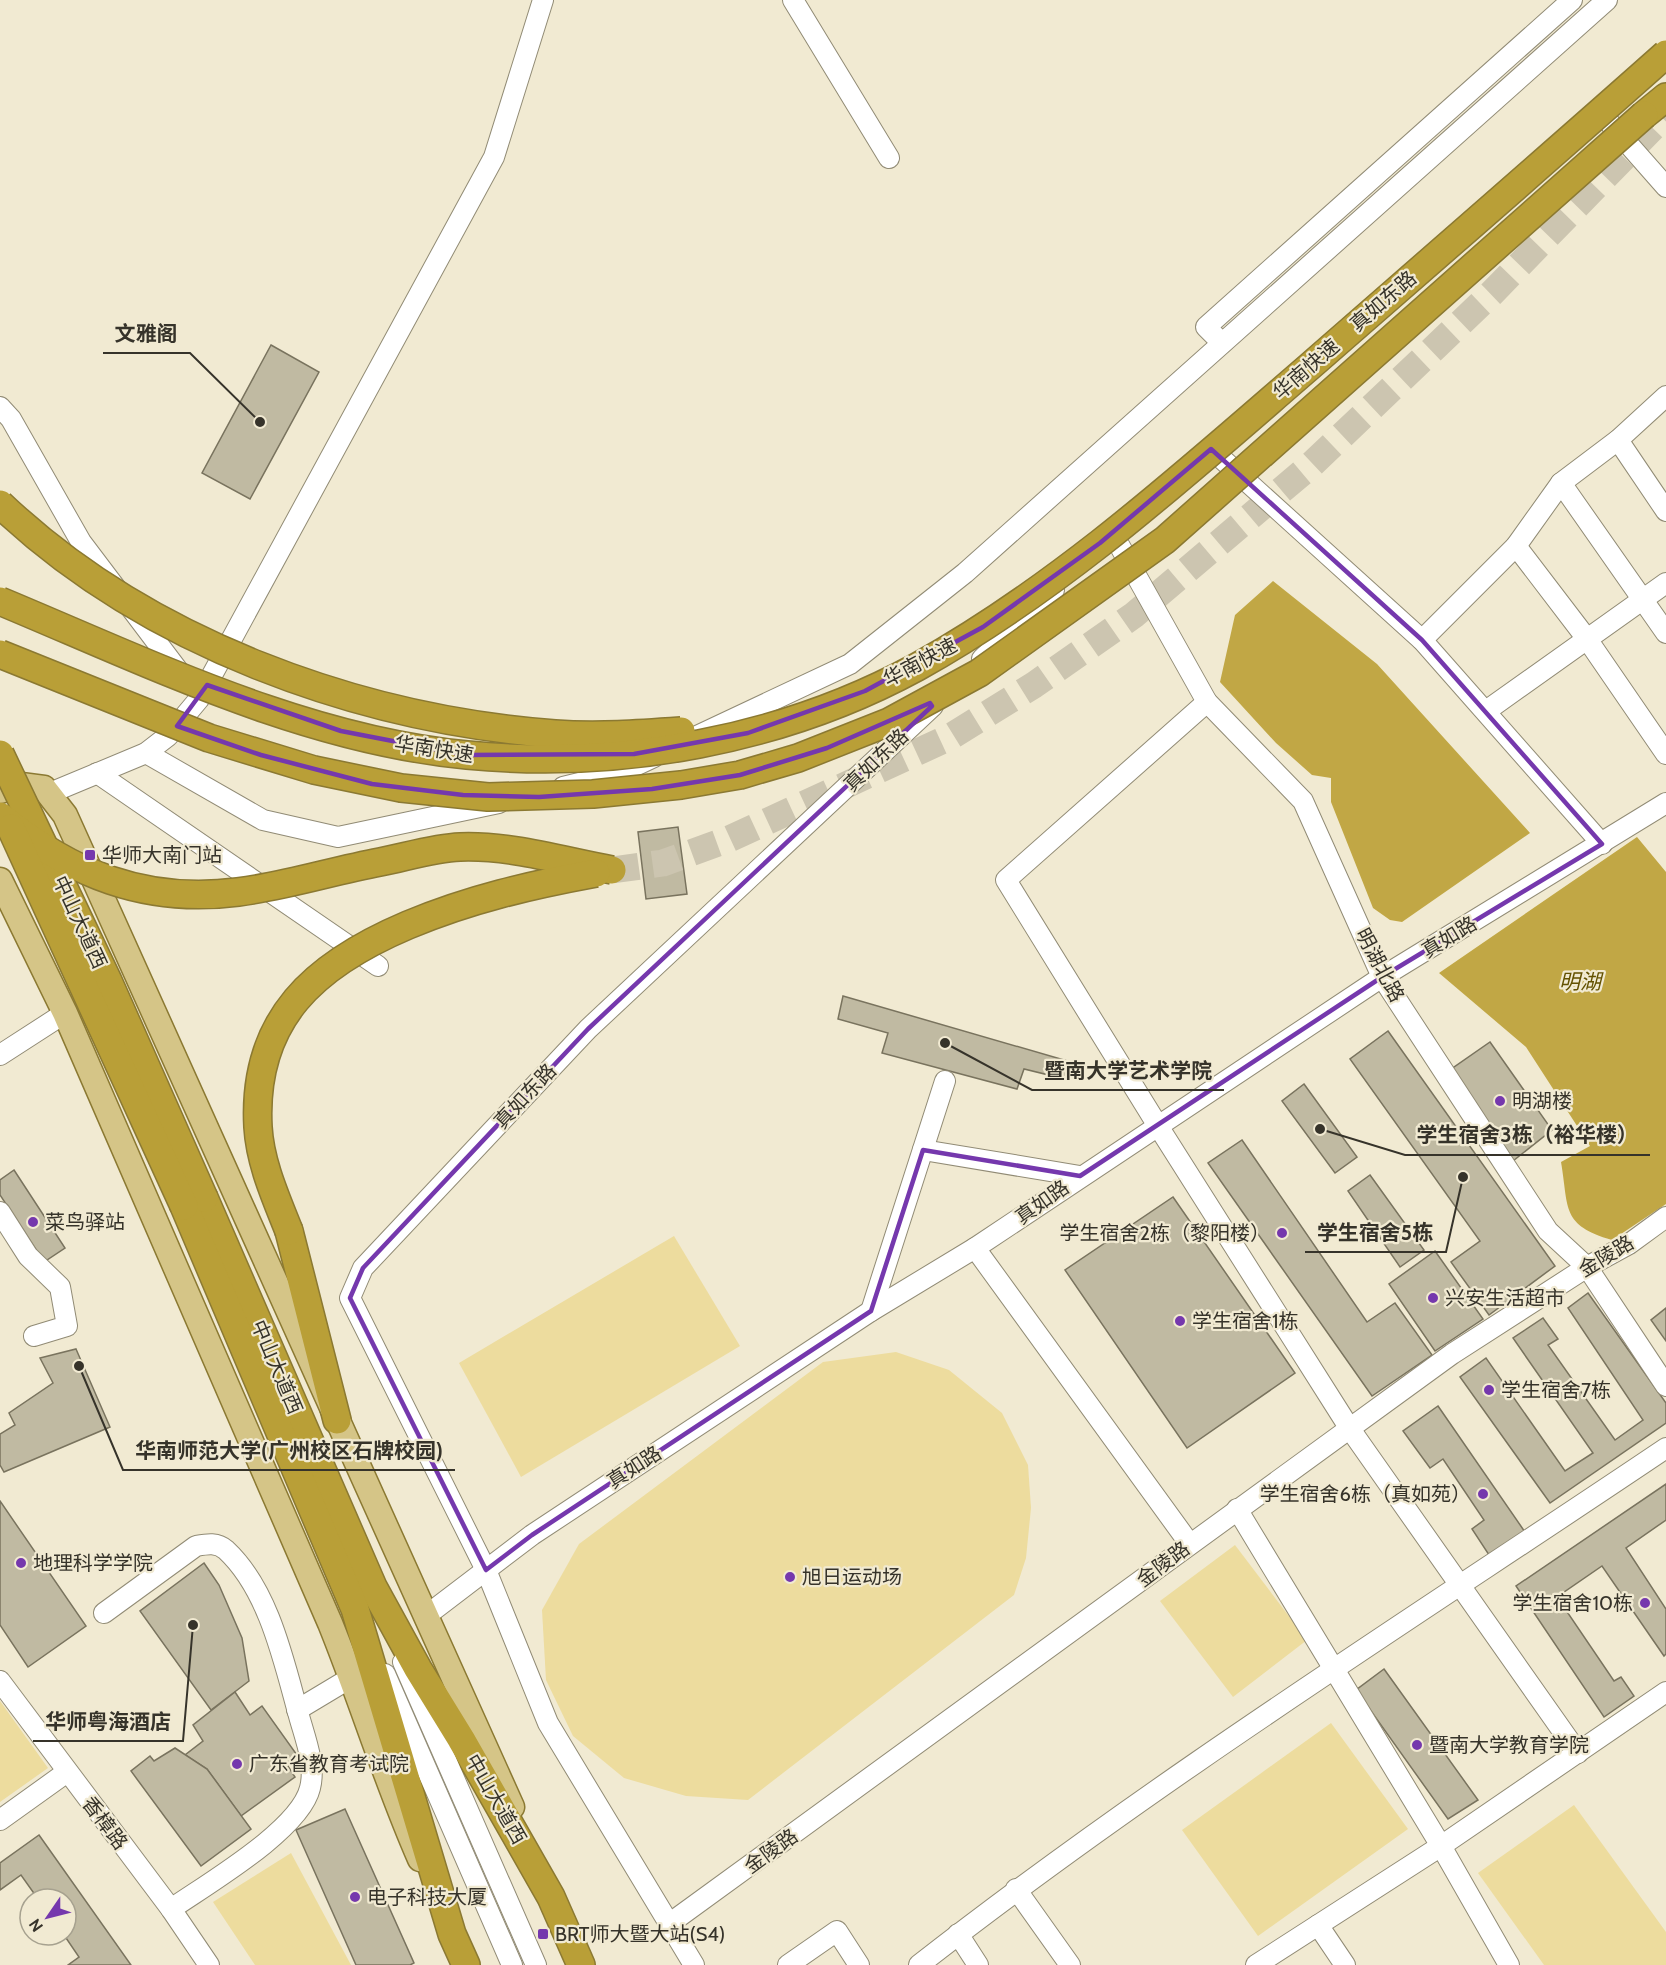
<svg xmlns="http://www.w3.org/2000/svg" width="1666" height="1965" font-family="Cabin,'Noto Sans SC',sans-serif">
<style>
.green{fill:#eddc9e}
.water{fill:#c1a745}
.building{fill:#c0baa2;stroke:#79735e;stroke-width:1.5}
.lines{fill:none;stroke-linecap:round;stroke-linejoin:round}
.highway-tunnel{stroke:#ccc5b0;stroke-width:27;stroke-dasharray:27 14;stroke-linecap:butt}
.minor-casing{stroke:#918b75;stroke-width:22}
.major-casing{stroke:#8b7932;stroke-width:27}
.highway-casing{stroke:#8b7932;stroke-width:30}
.minor{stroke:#fff;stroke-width:20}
.major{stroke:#d5c587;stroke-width:24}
.highway{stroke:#b99f37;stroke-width:27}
.highway-bridge-casing{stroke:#8b7932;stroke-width:30;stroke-linecap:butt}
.highway-bridge{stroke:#b99f37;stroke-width:27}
.marked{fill:none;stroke:#7538ad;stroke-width:4.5;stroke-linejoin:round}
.poi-dot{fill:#7538ad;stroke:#f1ead2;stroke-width:2}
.labels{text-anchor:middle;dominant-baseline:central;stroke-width:4.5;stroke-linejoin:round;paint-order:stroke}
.street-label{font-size:20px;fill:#36332a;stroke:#f1ead2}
.poi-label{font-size:20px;fill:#36332a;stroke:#f1ead2;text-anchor:start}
.water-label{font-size:21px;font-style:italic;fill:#635100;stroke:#f1ead2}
.leader{fill:none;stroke:#36332a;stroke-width:2}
.callout-dot{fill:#36332a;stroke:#f1ead2;stroke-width:2}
.callout-label{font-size:21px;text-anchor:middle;font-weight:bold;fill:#36332a;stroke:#f1ead2;stroke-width:4.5;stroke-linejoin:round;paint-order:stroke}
</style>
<rect width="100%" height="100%" fill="#f1ead2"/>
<g class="green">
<polygon points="674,1236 740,1346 521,1477 459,1363"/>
<polygon points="896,1352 949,1370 1002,1413 1028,1465 1031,1508 1026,1558 1014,1595 748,1800 686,1796 624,1778 573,1736 546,1680 542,1610 579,1544 823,1362"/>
<polygon points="1235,1545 1307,1640 1233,1697 1160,1601"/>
<polygon points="0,1701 48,1768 0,1802"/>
<polygon points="1331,1723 1408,1829 1258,1936 1182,1830"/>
<polygon points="1574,1805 1666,1932 1666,1965 1544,1965 1478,1873"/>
<polygon points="291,1853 351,1965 255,1965 213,1902"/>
</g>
<g class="water">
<polygon points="1273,581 1377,664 1530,833 1402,922 1390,920 1373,908 1331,802 1331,778 1312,775 1276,743 1220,682 1235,615"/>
<path d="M 1637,837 L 1666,872 L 1666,1204 L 1612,1240 C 1561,1225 1569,1209 1561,1162 L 1590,1146 L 1526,1047 L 1439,973 Z"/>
</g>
<g class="building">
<polygon points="271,345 319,372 250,499 202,473"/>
<polygon points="678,827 687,894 646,899 638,832"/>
<polygon points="843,996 1071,1062 1065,1079 1024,1069 1017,1089 882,1053 888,1033 838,1019"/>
<polygon points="1388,1031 1555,1266 1489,1315 1451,1262 1480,1241 1350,1059"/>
<polygon points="1490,1042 1552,1130 1513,1161 1447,1072"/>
<polygon points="1304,1084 1357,1157 1335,1173 1282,1101"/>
<polygon points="1242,1140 1367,1322 1395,1303 1432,1355 1372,1396 1208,1163"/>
<polygon points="14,1170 65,1248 44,1262 0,1195 0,1180"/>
<polygon points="1370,1175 1424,1250 1400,1267 1348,1191"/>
<polygon points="1173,1197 1295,1373 1187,1448 1065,1270"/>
<polygon points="1435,1251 1483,1319 1435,1351 1389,1284"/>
<polygon points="1588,1293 1666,1403 1666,1423 1550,1503 1460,1377 1486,1358 1565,1471 1593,1453 1513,1338 1543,1318 1558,1339 1548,1345 1615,1440 1643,1420 1568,1308"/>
<polygon points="1666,1308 1666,1341 1651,1320"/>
<polygon points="76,1349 110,1427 4,1472 0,1465 0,1434 15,1425 9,1413 53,1383 40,1358"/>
<polygon points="1438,1406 1525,1532 1491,1558 1472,1529 1484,1520 1443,1459 1430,1468 1403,1431"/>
<polygon points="1666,1484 1666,1520 1626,1548 1666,1609 1666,1654 1664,1656 1602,1566 1557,1597 1614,1681 1621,1677 1634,1696 1604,1717 1516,1586"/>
<polygon points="0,1501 86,1626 28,1667 0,1625"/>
<polygon points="204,1563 219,1585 242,1638 249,1681 211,1710 140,1611"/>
<polygon points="1384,1669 1478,1800 1448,1819 1356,1690"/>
<polygon points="235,1692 250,1715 262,1706 297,1755 286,1763 295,1777 241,1816 207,1769 185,1755 203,1741 193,1725"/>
<polygon points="175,1748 207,1769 251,1829 201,1866 131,1771 150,1756 154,1761"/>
<polygon points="345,1809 414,1963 410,1965 356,1965 296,1830"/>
<polygon points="39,1835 131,1965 68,1965 79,1957 64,1935 66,1935 66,1899 38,1899 21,1875 0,1890 0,1863"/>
</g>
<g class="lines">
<polyline class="highway-tunnel" points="612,870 663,863 729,839 950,737 1034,685 1134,615 1310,466 1491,294 1666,114"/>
<g class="minor-casing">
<g id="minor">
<polyline points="793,0 889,158"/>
<polyline points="1600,112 1666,187"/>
<polyline points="1222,343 1206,327 1572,0"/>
<polyline points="0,407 11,419 81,542 183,677"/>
<polyline points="1618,440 1666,511"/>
<polyline points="1211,449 1422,640 1602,844"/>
<polyline points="1561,483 1666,633"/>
<polyline points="1113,534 1207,702 1303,801 1382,977 1548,1231 1587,1267 1666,1386"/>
<polyline points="1516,546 1587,639 1666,754"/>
<polyline points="1422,640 1516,546 1561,483 1618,440 1666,396"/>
<polyline points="982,659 1054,590"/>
<polyline points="1207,702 1006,880 1158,1126 1350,1429 1578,1753"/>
<polyline points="1486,711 1666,583"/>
<polyline points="697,736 850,664 965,573 1607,0"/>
<polyline points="146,753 263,820 338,837 499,803"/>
<polyline points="97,773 378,966"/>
<polyline points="563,787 620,773 654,757"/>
<polyline points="50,793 146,753 168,736 199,699 494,157 543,0"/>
<polyline points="0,1055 65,1013"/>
<polyline points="923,1150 1080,1176"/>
<polyline points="0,1212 28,1256 60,1287 67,1326 34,1336"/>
<polyline points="975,1248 1189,1543"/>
<polyline points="871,1311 945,1081"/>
<polyline points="1237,1509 1441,1846 1509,1965"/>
<path d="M 104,1613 L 196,1546 C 207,1544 217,1542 226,1550 C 269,1590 284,1662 299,1716 C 305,1738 316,1765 310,1788 C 300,1830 207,1884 171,1909"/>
<polyline points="427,1615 532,1535 871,1311 975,1248 1382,977 1666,803"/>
<polyline points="403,1662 536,1965"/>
<polyline points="385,1674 512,1965"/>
<polyline points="0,1681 171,1909 209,1965"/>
<polyline points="297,1710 352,1677"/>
<polyline points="0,1820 67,1772"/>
<polyline points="1016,1889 1070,1965"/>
<polyline points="669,1924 1452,1354 1587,1267 1629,1244 1666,1217"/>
<polyline points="1318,1925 1345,1965"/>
<polyline points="958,1934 978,1965"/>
<polyline points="694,1965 548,1723 486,1570 350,1298 363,1268 588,1029 933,706"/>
<polyline points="788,1965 837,1931 859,1965"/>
<path d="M 919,1965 C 1157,1779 1415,1617 1666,1448"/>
<polyline points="1256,1965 1441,1846 1666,1692"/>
</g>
</g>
<g class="major-casing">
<g id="major">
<polyline points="0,791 21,785 44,788 65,815 512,1807"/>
<path d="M 0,880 L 65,1013 L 330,1623 C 362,1702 386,1782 420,1859"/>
</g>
</g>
<g class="highway-casing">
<g id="highway">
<polyline points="1644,115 1666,97"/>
<polyline points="204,1198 373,1587 418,1669 461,1739 551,1897 581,1965"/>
<polyline points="184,1206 355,1609 452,1934 466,1965"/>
<polyline points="289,1231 337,1420"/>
</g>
</g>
<use href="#minor" class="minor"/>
<use href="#major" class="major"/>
<use href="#highway" class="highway"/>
<g class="highway-bridge-casing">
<g id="highway-bridge">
<path d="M 0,504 C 145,642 357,719 555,734 C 597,737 639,734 681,731"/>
<path d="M 0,601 C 149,663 305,740 467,755 C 620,770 783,740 917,667 C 1061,587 1185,474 1309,367 C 1428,263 1548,159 1666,54"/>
<polyline points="0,654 209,738 314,770 401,788 488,797 593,794 681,785 740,775 798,758 889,722 979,673 1165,540 1644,115"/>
<polyline points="0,754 108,981 204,1198"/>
<path d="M 0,816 C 71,874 145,904 238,892 C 286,886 332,871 380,862 C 406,857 434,848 460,847 C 510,845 563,861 612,870"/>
<polyline points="11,828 184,1206"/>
<path d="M 289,1231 C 276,1198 260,1163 258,1127 C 252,1018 316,964 408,925 C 470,899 531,885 596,873"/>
</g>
</g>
<use href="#highway-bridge" class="highway-bridge"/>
</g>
<path class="marked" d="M 1211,449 L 1422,640 L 1602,844 L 1382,977 L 1080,1176 L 923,1150 L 871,1311 L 532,1535 L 486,1570 L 350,1298 L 363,1268 L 588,1029 L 932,706 L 930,703 L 827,748 L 740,775 L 652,789 L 539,797 L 463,795 L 372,784 L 261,755 L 177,726 L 207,685 L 341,731 L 465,755 L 634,754 L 748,733 L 865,691 L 983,627 L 1100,543 Z"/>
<g class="poi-dot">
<rect x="84" y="849" width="12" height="12" rx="3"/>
<circle cx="1500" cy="1101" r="6"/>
<circle cx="33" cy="1222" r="6"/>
<circle cx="1282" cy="1233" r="6"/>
<circle cx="1433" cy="1298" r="6"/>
<circle cx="1180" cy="1321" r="6"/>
<circle cx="1489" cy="1390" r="6"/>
<circle cx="1483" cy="1494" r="6"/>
<circle cx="21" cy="1563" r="6"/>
<circle cx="790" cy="1577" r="6"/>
<circle cx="1645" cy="1603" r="6"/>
<circle cx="1417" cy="1745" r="6"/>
<circle cx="237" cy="1764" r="6"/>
<circle cx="355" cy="1897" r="6"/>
<rect x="537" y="1928" width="12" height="12" rx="3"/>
</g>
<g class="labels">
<g class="street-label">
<text transform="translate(1383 301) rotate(-41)">真如东路</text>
<text transform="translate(1306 369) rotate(-41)">华南快速</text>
<text transform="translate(920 662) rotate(-28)">华南快速</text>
<text transform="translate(434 749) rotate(9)">华南快速</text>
<text transform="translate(876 760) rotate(-44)">真如东路</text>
<text transform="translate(80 922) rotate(65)">中山大道西</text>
<text transform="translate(1449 937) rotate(-31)">真如路</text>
<text transform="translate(1380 965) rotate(62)">明湖北路</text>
<text transform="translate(525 1096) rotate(-47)">真如东路</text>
<text transform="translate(1042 1202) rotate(-35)">真如路</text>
<text transform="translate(1606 1256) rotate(-31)">金陵路</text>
<text transform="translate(277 1367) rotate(67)">中山大道西</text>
<text transform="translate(634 1467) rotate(-33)">真如路</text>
<text transform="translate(1163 1564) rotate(-37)">金陵路</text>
<text transform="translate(496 1799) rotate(60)">中山大道西</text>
<text transform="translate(105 1823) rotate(53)">香樟路</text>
<text transform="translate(771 1851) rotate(-36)">金陵路</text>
</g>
<g class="poi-label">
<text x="102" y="855">华师大南门站</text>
<text x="1512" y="1101">明湖楼</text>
<text x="45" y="1222">菜鸟驿站</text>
<text x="1270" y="1233" text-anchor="end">学生宿舍2栋（黎阳楼）</text>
<text x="1445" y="1298">兴安生活超市</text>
<text x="1192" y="1321">学生宿舍1栋</text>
<text x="1501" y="1390">学生宿舍7栋</text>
<text x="1471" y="1494" text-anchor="end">学生宿舍6栋（真如苑）</text>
<text x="33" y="1563">地理科学学院</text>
<text x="802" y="1577">旭日运动场</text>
<text x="1633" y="1603" text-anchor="end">学生宿舍10栋</text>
<text x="1429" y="1745">暨南大学教育学院</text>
<text x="249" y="1764">广东省教育考试院</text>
<text x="367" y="1897">电子科技大厦</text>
<text x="555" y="1934">BRT师大暨大站(S4)</text>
</g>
<g class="water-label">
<text x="1580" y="981">明湖</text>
</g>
</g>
<path class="leader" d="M260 422L190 353H103M945 1043L1032 1090H1224M1320 1129L1405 1155H1650M1463 1177L1446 1252H1305M79 1366L123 1470H455M193 1625L183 1741H33"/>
<g class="callout-dot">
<circle cx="260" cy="422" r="6"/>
<circle cx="945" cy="1043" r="6"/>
<circle cx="1320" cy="1129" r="6"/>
<circle cx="1463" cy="1177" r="6"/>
<circle cx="79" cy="1366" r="6"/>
<circle cx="193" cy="1625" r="6"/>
</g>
<g class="callout-label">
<text x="146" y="341">文雅阁</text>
<text x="1128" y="1078">暨南大学艺术学院</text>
<text x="1527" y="1142">学生宿舍3栋（裕华楼）</text>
<text x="1375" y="1240">学生宿舍5栋</text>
<text x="289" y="1458">华南师范大学(广州校区石牌校园)</text>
<text x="108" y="1729">华师粤海酒店</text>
</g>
<g transform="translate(48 1917) rotate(235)"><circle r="28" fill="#f1ead2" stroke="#a6a18f" stroke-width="1.5"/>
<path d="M0-4.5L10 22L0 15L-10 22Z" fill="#7538ad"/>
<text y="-9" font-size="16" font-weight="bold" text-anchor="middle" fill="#36332a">N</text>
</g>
</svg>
